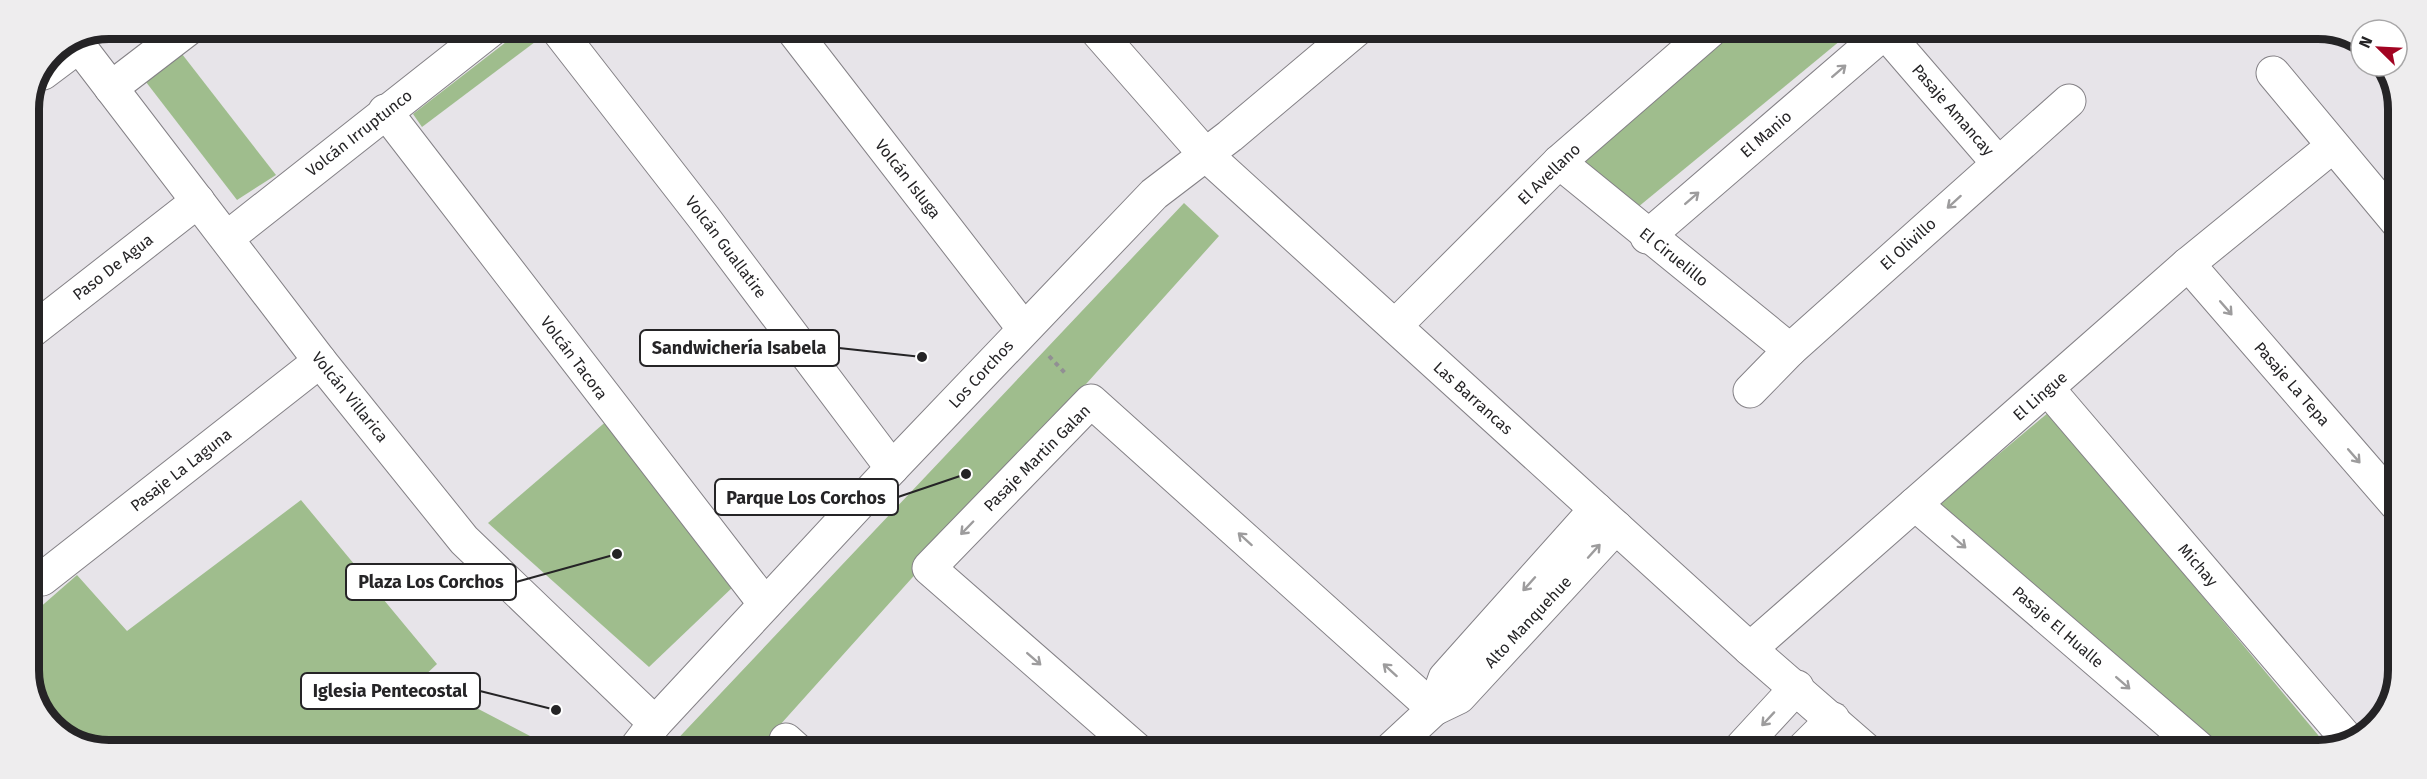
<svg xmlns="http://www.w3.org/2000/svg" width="2427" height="779" font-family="'Fira Sans',sans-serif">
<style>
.green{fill:#9fbd8d}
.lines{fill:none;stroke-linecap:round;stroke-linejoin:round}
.minor-casing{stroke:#848186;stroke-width:35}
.path{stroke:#918f93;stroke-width:4;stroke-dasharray:4.5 4.5;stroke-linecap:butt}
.minor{stroke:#fff;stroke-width:33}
.oneway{stroke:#9d9c9d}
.labels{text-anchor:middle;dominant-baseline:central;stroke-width:6;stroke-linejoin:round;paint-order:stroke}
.street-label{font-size:16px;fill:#252426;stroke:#fff}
.rim{fill:none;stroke:#252426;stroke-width:8}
.leader{fill:none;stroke:#252426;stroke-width:2}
.callout-dot{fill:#252426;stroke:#fff;stroke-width:2}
.callout{fill:#fff;stroke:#252426;stroke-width:2}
.callout-label{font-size:18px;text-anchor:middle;font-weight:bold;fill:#252426}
</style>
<rect width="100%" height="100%" fill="#e7e4e9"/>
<g class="green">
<polygon points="523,29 538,29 543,36 422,127 413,114"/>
<polygon points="1721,31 1852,31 1632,212 1568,160"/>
<polygon points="182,54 276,175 237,200 146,82"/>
<polygon points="1184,203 1219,236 762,745 766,749 669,748"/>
<polygon points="2049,412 2328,747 2318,750 2216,750 1938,505"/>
<polygon points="609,419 735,585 649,667 488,523"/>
<polygon points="301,500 437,664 421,679 553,748 88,748 45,719 29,676 29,617 77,575 127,631"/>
</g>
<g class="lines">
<g class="minor-casing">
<g id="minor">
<polyline points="557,29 704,218 892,468"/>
<polyline points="792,29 1024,329"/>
<polyline points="1096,30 1204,153 1750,649 1866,750"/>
<polyline points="1884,31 1998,163"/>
<polyline points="76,42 320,361 464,540 655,723"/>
<polyline points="43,73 79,46"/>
<polyline points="2273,73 2398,223"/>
<polyline points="111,88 188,29"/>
<polyline points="385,111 765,604"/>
<polyline points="1559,162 1790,350"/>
<polyline points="1647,237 1885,32"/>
<polyline points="227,238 492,29"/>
<polyline points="2188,264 2396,504"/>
<polyline points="1395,326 1559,162 1710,31"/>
<polyline points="29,333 198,201"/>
<polyline points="2048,389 2348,740"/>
<polyline points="1750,391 1790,350 2069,101"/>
<polyline points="1915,504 2201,750"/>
<polyline points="42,579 320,361"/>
<polyline points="1750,649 2188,264 2333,146"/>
<polyline points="1434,709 1445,678 1596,509"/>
<polyline points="786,740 796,749"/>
<polyline points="636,748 655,723 892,468 1154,194 1230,136 1356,30"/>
<polyline points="1136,749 929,568 1091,401 1434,709"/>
<polyline points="1391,749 1434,709 1459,697 1616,527"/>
<polyline points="1739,750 1797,687"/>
<polyline points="1802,750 1833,719"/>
</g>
</g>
<polyline class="path" points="1049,356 1066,374"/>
<use href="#minor" class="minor"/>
</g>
<defs><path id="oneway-shaft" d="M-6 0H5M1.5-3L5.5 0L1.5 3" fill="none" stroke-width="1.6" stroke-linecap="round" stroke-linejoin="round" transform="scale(1.5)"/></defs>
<g class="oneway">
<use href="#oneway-shaft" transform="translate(1839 71) rotate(-41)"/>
<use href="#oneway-shaft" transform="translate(1692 198) rotate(-41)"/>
<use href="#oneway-shaft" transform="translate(1954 202) rotate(138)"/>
<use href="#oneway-shaft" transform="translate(2226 308) rotate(49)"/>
<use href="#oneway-shaft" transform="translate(2354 456) rotate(49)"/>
<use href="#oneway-shaft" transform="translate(967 528) rotate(134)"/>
<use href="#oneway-shaft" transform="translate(1245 539) rotate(-138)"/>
<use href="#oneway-shaft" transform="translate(1959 542) rotate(41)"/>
<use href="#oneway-shaft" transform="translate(1594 551) rotate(-48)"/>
<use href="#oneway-shaft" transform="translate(1529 584) rotate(132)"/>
<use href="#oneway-shaft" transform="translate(1034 659) rotate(41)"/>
<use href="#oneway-shaft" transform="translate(1390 670) rotate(-138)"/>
<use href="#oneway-shaft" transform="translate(2123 683) rotate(41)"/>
<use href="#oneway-shaft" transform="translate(1768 719) rotate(133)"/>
</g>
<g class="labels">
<g class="street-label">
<text transform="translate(1953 110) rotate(49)">Pasaje Amancay</text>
<text transform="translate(359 133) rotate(-38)">Volcán Irruptunco</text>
<text transform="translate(1766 134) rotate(-41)">El Manio</text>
<text transform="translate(1549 174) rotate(-44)">El Avellano</text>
<text transform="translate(908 179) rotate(52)">Volcán Isluga</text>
<text transform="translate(1908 244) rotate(-42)">El Olivillo</text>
<text transform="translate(726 247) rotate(53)">Volcán Guallatire</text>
<text transform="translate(1674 257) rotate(39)">El Ciruelillo</text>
<text transform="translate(113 267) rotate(-38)">Paso De Agua</text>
<text transform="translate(574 358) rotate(53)">Volcán Tacora</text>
<text transform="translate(981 374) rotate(-47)">Los Corchos</text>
<text transform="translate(2292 384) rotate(49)">Pasaje La Tepa</text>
<text transform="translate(2040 396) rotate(-41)">El Lingue</text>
<text transform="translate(350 397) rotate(51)">Volcán Villarica</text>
<text transform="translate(1473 398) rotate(42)">Las Barrancas</text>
<text transform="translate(1037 458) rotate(-45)">Pasaje Martin Galan</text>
<text transform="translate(181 470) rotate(-38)">Pasaje La Laguna</text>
<text transform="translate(2198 565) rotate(49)">Michay</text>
<text transform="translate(1528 622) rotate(-47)">Alto Manquehue</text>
<text transform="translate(2058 627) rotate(41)">Pasaje El Hualle</text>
</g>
</g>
<path d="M0 0H2427V779H0ZM109 39H2318A70 70 0 0 1 2388 109V670A70 70 0 0 1 2318 740H109A70 70 0 0 1 39 670V109A70 70 0 0 1 109 39Z" fill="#eeedee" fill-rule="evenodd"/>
<path class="rim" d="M109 39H2318A70 70 0 0 1 2388 109V670A70 70 0 0 1 2318 740H109A70 70 0 0 1 39 670V109A70 70 0 0 1 109 39Z"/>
<path class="leader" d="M922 357L839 348M966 474L898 497M617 554L516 582M556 710L480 691"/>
<g class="callout-dot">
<circle cx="922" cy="357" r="6"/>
<circle cx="966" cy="474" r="6"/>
<circle cx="617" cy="554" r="6"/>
<circle cx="556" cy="710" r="6"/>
</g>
<g class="callout">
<rect x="640" y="330" width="199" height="36" rx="6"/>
<rect x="715" y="479" width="183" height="36" rx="6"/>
<rect x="346" y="564" width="170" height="36" rx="6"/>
<rect x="301" y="673" width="179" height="36" rx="6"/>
</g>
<g class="callout-label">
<text x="739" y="354">Sandwichería Isabela</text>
<text x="806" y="504">Parque Los Corchos</text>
<text x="431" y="588">Plaza Los Corchos</text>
<text x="390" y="697">Iglesia Pentecostal</text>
</g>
<g transform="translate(2379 48) rotate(294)"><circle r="28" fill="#ffffff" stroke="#a8a7a8" stroke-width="1.5"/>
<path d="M0-4.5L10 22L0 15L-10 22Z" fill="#a20422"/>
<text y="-9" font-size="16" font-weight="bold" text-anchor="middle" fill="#252426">N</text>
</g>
</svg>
